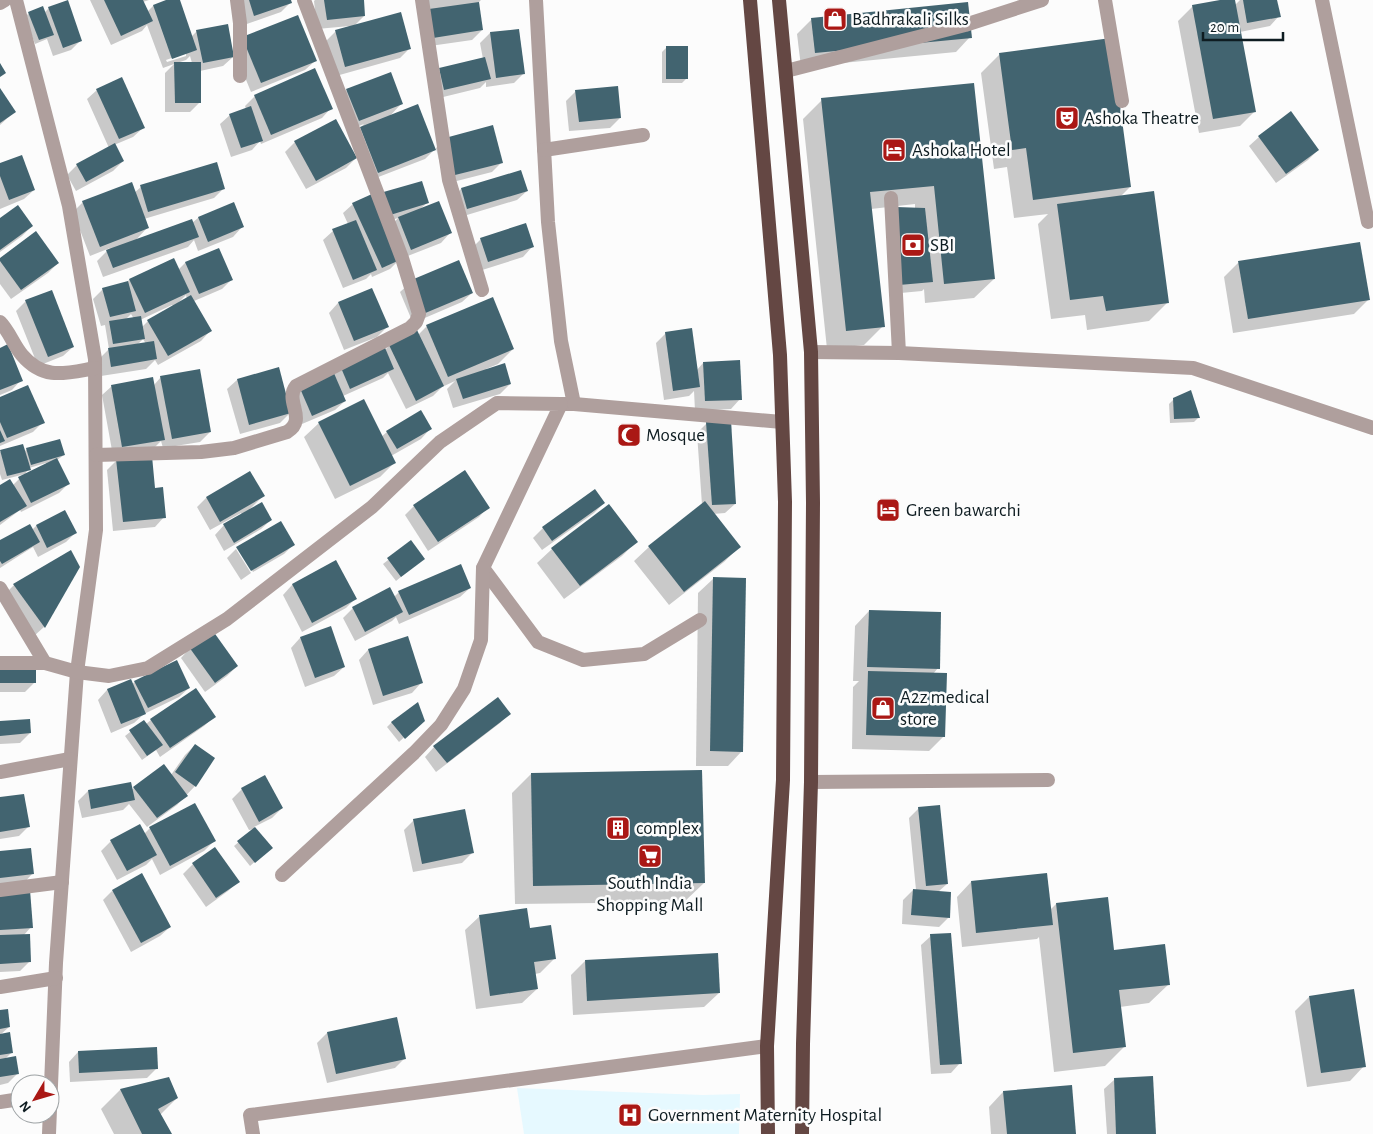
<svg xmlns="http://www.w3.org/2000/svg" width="1373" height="1134" font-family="'Alegreya Sans',sans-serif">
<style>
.built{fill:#e6f9ff}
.shadow{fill:#0003;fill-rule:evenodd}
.building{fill:#426470}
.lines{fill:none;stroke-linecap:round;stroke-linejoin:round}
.minor{stroke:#af9f9d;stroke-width:14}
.tertiary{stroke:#af9f9d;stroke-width:14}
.trunk{stroke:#644743;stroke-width:14}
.labels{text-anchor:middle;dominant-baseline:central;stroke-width:5;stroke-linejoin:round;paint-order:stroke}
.poi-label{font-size:19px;fill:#0e1c21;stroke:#fcfcfc;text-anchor:start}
</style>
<rect width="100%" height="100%" fill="#fcfcfc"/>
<polygon class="built" points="517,1088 703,1095 740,1094 739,1134 524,1134"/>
<g class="shadow">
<path d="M 90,0 L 149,0 L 143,2 L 147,12 L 153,6 L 170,0 L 178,0 L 191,37 L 197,31 L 233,57 L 223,66 L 200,71 L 200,102 L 190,112 L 165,112 L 165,73 L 174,64 L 163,68 L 147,25 L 142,31 L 111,45 ZM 186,53 L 186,56 L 167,62 L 166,60 ZM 190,56 L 192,63 L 177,63 L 186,60 Z"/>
<polygon points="236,0 290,0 291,2 281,12 244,25"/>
<polygon points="315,0 362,0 364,16 353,27 410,48 400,58 336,76 326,41 336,31 350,26 317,29 314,1"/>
<polygon points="429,0 481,0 478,3 482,30 472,40 423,47"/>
<polygon points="1227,0 1234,0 1235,5 1240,0 1276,0 1279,16 1270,26 1240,32 1255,111 1240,126 1199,133 1178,21 1193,6"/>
<polygon points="49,8 80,41 71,50 53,56 47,39 35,44 25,17 29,13 44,13"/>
<polygon points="812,19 970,37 956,52 801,67 797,34"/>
<polygon points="518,30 524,73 514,83 486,87 486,82 480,88 435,99 430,79 440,69 483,59 480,43 490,33"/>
<polygon points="243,38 315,61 305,70 251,92 233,48"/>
<polygon points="667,47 687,78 682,83 662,83 662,52"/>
<polygon points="1000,54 1130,187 1120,197 1168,302 1149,321 1087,330 1085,315 1051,319 1038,224 1048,214 1014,218 1007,167 994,169 981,73"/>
<polygon points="973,84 994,279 974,298 925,303 924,289 922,291 890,294 915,209 915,204 871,209 883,326 864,345 827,349 803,119 822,100"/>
<polygon points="0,90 14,112 0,125"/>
<polygon points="97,90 143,128 133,137 114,145 123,161 113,171 76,191 67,175 77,165 109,148 87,99"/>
<polygon points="347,90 401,104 389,117 435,149 425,159 368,181 351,138 364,124 349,130 337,99"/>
<polygon points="576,91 620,118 610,128 569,131 566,101"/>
<polygon points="255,96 331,108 322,118 261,144 260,141 252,150 231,157 220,124 230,115 246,109 245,106"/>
<polygon points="1259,137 1318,150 1308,160 1276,183 1249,146"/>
<polygon points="446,139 502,162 492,172 445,184 436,148"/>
<polygon points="295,142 356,158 346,168 306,189 285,152"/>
<polygon points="0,164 34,190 24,199 0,209"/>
<polygon points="521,172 527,191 517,200 457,218 452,199 461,189"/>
<polygon points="141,187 224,188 214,198 144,219 147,228 134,242 192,223 198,218 233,204 242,227 233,237 198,251 194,240 188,247 103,277 97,261 110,248 90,256 73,212 83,202 134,193"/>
<path d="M 427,203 L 420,209 L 450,233 L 441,243 L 400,259 L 390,269 L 372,277 L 371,274 L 366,279 L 343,288 L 323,240 L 333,231 L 348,224 L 343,213 L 353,204 ZM 398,218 L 389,228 L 383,223 Z"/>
<polygon points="0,220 32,226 22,236 0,252"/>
<polygon points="481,239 532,247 523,257 479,271 471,249"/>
<path d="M 218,249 L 231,280 L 222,289 L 194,301 L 210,331 L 201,341 L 158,365 L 155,360 L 146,369 L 101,376 L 99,359 L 109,349 L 105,325 L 101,326 L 93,299 L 103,289 L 126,283 L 129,280 L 173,259 L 178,270 L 185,263 ZM 186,295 L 187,299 L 177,304 ZM 172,305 L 173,306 L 148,321 L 142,327 L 140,320 ZM 131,314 L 134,319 L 125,320 ZM 143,339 L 146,344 L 137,345 Z"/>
<polygon points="0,259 58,263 48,273 11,299 0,284"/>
<polygon points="1238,263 1369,299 1354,314 1233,333 1224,277"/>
<polygon points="410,283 472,293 462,302 413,323 400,292"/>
<polygon points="26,301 73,347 63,356 38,366 16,311"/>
<polygon points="338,303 387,327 377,337 344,350 329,313"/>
<polygon points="427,326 513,349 498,364 486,369 510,384 500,394 453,408 447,389 455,381 442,387 433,396 406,409 388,373 383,378 343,396 345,401 335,410 302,424 290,396 300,387 385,350 389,346 418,335"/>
<polygon points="666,333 697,370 703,363 740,399 731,409 695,411 694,391 689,396 664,400 656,343"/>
<polygon points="0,349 21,380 12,390 0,395"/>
<polygon points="161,377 210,432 200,442 163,448 161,441 153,449 113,456 102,395 112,386 154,385"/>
<polygon points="237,380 290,413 280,423 240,434 227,389"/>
<polygon points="0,398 43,422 33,432 0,446"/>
<polygon points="1174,399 1198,418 1194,422 1170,423 1169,404"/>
<polygon points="319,423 381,437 387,432 430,429 421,439 391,456 394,463 380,477 335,499 304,437"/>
<polygon points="707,423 735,504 725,513 713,514 739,547 724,562 669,605 634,561 649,547 702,505 697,433"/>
<polygon points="22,445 24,452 27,449 64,455 57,460 69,483 59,493 21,512 20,510 0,525 0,486 13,485 19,479 46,465 46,463 29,468 25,474 2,480 0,474 0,452"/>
<polygon points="117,460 154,490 164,517 155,527 113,531 107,470"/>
<polygon points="595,491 604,503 594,513 542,550 533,538 543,528"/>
<polygon points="263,496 250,509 271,520 261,529 224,551 215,535 224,525 242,515 241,513 210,530 197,507 206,498"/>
<polygon points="414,506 488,507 479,517 428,551 405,515"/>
<polygon points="65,511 75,533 66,542 38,557 33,547 0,568 0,542 32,530 36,526"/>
<polygon points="411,542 423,559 396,581 383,564"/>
<polygon points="636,542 622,556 564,599 537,563 552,549"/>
<polygon points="294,544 284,554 253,572 239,549 236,549"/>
<polygon points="236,549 251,573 241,580 227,558"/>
<polygon points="335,562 355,599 346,608 302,632 283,595 292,585"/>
<polygon points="79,567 44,627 34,636 4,595 14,585"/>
<polygon points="713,579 742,751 728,766 696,766 698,593"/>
<polygon points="470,588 460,597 399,624 396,617 392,621 355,641 343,618 353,608 394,597 399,592"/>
<polygon points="869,611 938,668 933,674 944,736 929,751 852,749 853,687 859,681 853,681 855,626"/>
<polygon points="330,628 344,667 334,676 305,687 291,648 300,638"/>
<polygon points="407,638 421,683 412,693 373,705 359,660 368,650"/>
<polygon points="190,648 237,666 227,676 205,692 181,658"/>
<polygon points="0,665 35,682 25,692 0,692"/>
<polygon points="131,681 132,684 135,682 189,688 179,697 144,714 134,723 111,733 98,700 107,690"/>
<polygon points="509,714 500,723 436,772 425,757 434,747"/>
<polygon points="214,717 204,726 160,757 156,750 142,760 125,736 144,721 146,724 151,720"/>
<polygon points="423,720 399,742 387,727 392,722"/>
<polygon points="0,722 30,733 20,743 0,744"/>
<polygon points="195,745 195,786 177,805 147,827 129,804 123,810 82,818 78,801 88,791 130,783 131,790 134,788 171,775 185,755"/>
<polygon points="531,774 704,883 684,902 515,904 512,793"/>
<polygon points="264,776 282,808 272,818 254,827 271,848 250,866 234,846 254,829 249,830 232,799 242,789"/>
<polygon points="0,799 28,827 19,836 0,839"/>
<polygon points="919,808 947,884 938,892 949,917 939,927 902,924 903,900 913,890 916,890 909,818"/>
<polygon points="414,820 472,853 462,863 413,872 404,830"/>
<polygon points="150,828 214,841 204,851 160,875 152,859 146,865 117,880 101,851 111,841 144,834"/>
<polygon points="0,852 32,874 23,884 0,886"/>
<polygon points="193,864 238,882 228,891 206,907 183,874"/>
<polygon points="971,882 1050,910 1056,904 1107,898 1113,952 1169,984 1149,1003 1120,1007 1124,1047 1105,1066 1054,1072 1039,937 1037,939 962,947 957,897"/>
<polygon points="112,891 170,927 160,936 131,952 103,900"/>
<polygon points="0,893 31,927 24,935 30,961 20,971 0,972"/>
<polygon points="480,916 529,929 554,959 540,973 535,974 537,989 522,1003 476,1009 465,930"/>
<polygon points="931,936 960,1063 951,1073 931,1074 921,945"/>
<polygon points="585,961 719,993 704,1007 573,1015 571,975"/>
<polygon points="1309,997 1364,1066 1350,1081 1307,1087 1295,1011"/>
<polygon points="0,1011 9,1027 0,1035 12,1052 5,1059 18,1073 8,1083 0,1085"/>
<polygon points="396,1019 405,1058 395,1068 327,1083 317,1043 327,1033"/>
<polygon points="78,1052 157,1068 147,1078 70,1082 69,1062"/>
<polygon points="168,1078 177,1098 160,1115 170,1134 114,1134 101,1109 120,1090"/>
<polygon points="1114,1080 1155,1134 1107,1134 1104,1089"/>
<polygon points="1003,1092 1075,1134 991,1134 989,1107"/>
</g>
<g class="building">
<polygon points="68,0 82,41 63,48 48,7"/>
<polygon points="104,0 143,0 153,21 121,36"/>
<polygon points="166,0 180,0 197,50 172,59 153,5"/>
<polygon points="249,0 291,0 292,3 254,16"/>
<polygon points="324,0 364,0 365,16 327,20"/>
<polygon points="1220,0 1235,0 1256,112 1213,119 1192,5"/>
<polygon points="1243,0 1277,0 1281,17 1247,23"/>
<polygon points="479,2 483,30 433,38 429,9"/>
<polygon points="968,2 972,38 815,53 811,18"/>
<polygon points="43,6 54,35 39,40 28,12"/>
<polygon points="401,12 411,49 345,67 335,30"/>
<polygon points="298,15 317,61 261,83 242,37"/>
<polygon points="228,24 234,57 203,63 196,30"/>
<polygon points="519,29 525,74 496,78 490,32"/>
<polygon points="1111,38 1131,187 1033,200 1026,148 1012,150 999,53"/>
<rect x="666" y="46" width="22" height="33"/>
<polygon points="485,57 491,79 444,90 439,68"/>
<polygon points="174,62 201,62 201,103 175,103"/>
<polygon points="0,63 6,73 0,77"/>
<polygon points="315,68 333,109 271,135 254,95"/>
<polygon points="391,72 403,104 359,121 346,89"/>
<polygon points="122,77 145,128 119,139 96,89"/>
<polygon points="974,83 995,279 944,284 934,186 870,192 885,327 846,331 821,98"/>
<polygon points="618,86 621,118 579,122 575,90"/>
<polygon points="0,88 16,112 0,123"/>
<polygon points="418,104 436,150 378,173 360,127"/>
<polygon points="251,106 263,141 241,148 229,114"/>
<polygon points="1291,111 1319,150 1286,174 1258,136"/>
<polygon points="336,119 357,158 316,181 294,141"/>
<polygon points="493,125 503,163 455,175 445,138"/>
<polygon points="115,143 124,161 86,182 76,164"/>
<polygon points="22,155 35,190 9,200 0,176 0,163"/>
<polygon points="217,162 225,189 148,212 140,185"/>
<polygon points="521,170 528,191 467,209 461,188"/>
<polygon points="422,181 429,203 387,216 380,193"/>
<polygon points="132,182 149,228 100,247 82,201"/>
<polygon points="1154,191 1169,303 1106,311 1103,296 1070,300 1057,204"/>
<polygon points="372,194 402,259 382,268 352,203"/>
<polygon points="439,201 452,233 411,250 398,217"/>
<polygon points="234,202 244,227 208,242 198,217"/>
<polygon points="18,205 33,226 0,250 0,218"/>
<polygon points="896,207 925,208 933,282 899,285"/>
<polygon points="192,219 199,237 113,268 106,250"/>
<polygon points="356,220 377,270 353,280 332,229"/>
<polygon points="526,223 534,247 488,262 480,238"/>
<polygon points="36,231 59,263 21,290 0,261 0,258"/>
<polygon points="1360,242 1370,300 1248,319 1238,261"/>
<polygon points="219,248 233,280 199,294 185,262"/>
<polygon points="174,258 190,292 145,313 129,279"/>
<polygon points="459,260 473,293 423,314 409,281"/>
<polygon points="128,281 136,311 110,317 102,288"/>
<polygon points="372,288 389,327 354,341 338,302"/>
<polygon points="52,290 74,347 48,357 25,300"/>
<polygon points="191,295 212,331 168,356 147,320"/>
<polygon points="493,297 514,349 448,377 426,325"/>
<polygon points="141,316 145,339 113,344 109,321"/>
<polygon points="692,328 700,387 673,391 665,332"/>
<polygon points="417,330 444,386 416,401 389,345"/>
<polygon points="154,341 157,359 111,367 108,348"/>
<polygon points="383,343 394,369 350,389 339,363"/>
<polygon points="8,344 23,381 0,390 0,348"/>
<polygon points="740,360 742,400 705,401 703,362"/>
<polygon points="505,363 511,384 463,399 456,379"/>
<polygon points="279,367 291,413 249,425 237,379"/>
<polygon points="200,369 211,432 172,439 160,376"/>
<polygon points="333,371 346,401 312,416 299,386"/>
<polygon points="153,377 165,440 122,447 111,385"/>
<polygon points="28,385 45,423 7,438 0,422 0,397"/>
<polygon points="1191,390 1200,418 1174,419 1173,398"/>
<polygon points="364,399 396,463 350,486 318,422"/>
<polygon points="421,410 432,429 397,449 386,431"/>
<polygon points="731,420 736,504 712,505 706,422"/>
<polygon points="0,430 5,441 0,443"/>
<polygon points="60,439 65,455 31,465 26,448"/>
<polygon points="23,444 31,470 7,476 0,450"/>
<polygon points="152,456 155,488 163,487 166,518 123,522 116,459"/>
<polygon points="57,458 70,484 31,503 18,477"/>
<polygon points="465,470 490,508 438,542 413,505"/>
<polygon points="250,471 265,496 220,522 206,497"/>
<polygon points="10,479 27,506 0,522 0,485"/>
<polygon points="595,489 605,503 552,541 542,527"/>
<polygon points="705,501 741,547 684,592 648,546"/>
<polygon points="262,502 272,520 234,543 223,524"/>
<polygon points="609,504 638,542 580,586 551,548"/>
<polygon points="65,510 77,533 47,548 36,525"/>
<polygon points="281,521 295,545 251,571 236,547"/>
<polygon points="30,524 40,542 2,564 0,561 0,540"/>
<polygon points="411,540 425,559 401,577 387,558"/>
<polygon points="71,550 80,567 45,628 13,584"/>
<polygon points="336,560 357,599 312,623 292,584"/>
<polygon points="461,564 471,588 409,615 398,591"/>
<polygon points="713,577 746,578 743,752 710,751"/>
<polygon points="390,587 403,612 365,632 352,607"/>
<polygon points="869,610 941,612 940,669 867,667"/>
<polygon points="331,626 345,667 315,678 300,637"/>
<polygon points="213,631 238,666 215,683 189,647"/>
<polygon points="408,636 423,683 383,696 368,649"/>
<polygon points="177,660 190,688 148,708 134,681"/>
<rect x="0" y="664" width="36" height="19"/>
<polygon points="868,671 947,673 945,737 866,735"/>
<polygon points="131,679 146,714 121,724 107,689"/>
<polygon points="196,688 216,717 170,748 150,719"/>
<polygon points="498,697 511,714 447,763 433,746"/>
<polygon points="418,702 425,721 405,739 391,722"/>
<polygon points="30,719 31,733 0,736 0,721"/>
<polygon points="144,720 163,745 147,756 129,730"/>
<polygon points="195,744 215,758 196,787 175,772"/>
<polygon points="164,764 188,796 157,818 133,787"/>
<polygon points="702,770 705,883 533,886 531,773"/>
<polygon points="265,775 283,808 259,822 241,788"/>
<polygon points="131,782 135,800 91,809 88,790"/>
<polygon points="24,794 30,827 0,832 0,797"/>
<polygon points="195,803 216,841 170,866 149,827"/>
<polygon points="940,805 948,884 926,886 918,807"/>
<polygon points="465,809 474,853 422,864 413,819"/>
<polygon points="140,824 157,855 127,871 110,840"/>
<polygon points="255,827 273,848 255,863 237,841"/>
<polygon points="215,847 240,882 216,898 192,863"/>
<polygon points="31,848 34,874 0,878 0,851"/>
<polygon points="142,873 171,927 141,943 112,890"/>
<polygon points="1047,873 1053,925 976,933 971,881"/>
<polygon points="913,889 951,892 950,918 911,915"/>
<polygon points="30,890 33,928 0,930 0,891"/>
<polygon points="1108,897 1114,950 1165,944 1170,985 1119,990 1126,1047 1073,1053 1056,903"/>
<polygon points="527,908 530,928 551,925 556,959 534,962 538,989 490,996 479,915"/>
<polygon points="951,933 962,1064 940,1065 930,934"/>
<polygon points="30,934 31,962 0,964 0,935"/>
<polygon points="718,953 720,993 587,1001 585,960"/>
<polygon points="1354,989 1366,1067 1321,1073 1309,996"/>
<polygon points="8,1009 10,1027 0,1029 0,1010"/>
<polygon points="397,1017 406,1059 336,1074 327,1032"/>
<polygon points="10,1032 13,1053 0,1055 0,1034"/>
<polygon points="157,1047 158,1069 79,1073 78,1051"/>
<polygon points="16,1056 19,1074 0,1077 0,1059"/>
<polygon points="1153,1076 1156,1134 1116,1134 1114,1078"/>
<polygon points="169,1077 178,1098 158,1109 172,1134 142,1134 120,1089"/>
<polygon points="1072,1085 1076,1134 1007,1134 1003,1091"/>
</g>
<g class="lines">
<g class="minor">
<polyline points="16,0 69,206 95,359 96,530 77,672 56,963 49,1134"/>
<polyline points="237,0 240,23 240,76"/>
<polyline points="422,0 449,180 482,290"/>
<polyline points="536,0 548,222 561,341 574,404 561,404"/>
<polyline points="1105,0 1122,101"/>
<polyline points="1322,0 1368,222"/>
<polyline points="0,3 5,0"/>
<polyline points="786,71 965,25 1042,0"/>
<polyline points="544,150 643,135"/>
<polyline points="891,198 899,353"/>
<path d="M 0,322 C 9,331 13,344 22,355 C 44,381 66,373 95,368"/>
<polyline points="574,404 782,422"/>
<path d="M 96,455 L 201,452 L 234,448 L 287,432 C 308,419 284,401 296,386 L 410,328 L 416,322 L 419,314 L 402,258 L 304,0"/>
<polyline points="0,588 45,663"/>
<polyline points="0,663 45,663 77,672 109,676 148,668 227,619 372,507 440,442 497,403 561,404 483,568 538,642 583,660 644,654 700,620"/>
<polyline points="0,772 70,759"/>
<polyline points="811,782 1048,780"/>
<polyline points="282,875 414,753 441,725 464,689 481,640 483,568"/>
<polyline points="0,890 62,882"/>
<polyline points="0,987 56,978"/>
<polyline points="0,1102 20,1099"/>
<polyline points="253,1134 250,1115 767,1046"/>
</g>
<polyline class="tertiary" points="811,352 899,353 1193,368 1373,428"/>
<g class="trunk">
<polyline points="750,0 780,355 785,502 783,780 767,1046 768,1134"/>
<polyline points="779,0 811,352 813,503 811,782 803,1044 802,1134"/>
</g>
</g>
<defs>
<g id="shop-square" transform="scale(1.25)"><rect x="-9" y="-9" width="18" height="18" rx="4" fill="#aa1815" stroke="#fcfcfc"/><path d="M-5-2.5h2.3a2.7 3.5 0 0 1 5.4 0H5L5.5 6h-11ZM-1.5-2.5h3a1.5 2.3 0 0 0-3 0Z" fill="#fff"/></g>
<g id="theatre-square" transform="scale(1.25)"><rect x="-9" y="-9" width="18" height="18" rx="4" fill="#aa1815" stroke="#fcfcfc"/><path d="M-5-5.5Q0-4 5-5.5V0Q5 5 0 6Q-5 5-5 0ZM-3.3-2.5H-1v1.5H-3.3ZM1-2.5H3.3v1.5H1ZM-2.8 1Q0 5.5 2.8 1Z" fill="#fff"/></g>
<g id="hotel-square" transform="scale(1.25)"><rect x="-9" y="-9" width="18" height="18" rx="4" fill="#aa1815" stroke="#fcfcfc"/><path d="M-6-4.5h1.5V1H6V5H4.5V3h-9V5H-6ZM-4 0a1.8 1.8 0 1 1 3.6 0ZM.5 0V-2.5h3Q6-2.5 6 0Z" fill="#fff"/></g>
<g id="bank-square" transform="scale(1.25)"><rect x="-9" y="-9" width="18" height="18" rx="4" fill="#aa1815" stroke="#fcfcfc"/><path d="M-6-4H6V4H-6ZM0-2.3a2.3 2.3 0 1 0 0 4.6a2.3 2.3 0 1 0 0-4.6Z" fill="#fff"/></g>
<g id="mosque-square" transform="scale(1.25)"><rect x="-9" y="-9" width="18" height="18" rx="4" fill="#aa1815" stroke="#fcfcfc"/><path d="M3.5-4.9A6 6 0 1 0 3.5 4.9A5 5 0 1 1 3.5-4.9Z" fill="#fff"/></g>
<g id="building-square" transform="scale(1.25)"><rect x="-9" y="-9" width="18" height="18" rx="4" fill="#aa1815" stroke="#fcfcfc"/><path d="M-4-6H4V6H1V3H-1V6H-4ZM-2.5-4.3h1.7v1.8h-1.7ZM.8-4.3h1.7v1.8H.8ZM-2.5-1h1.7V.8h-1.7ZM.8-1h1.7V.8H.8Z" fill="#fff"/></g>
<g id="supermarket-square" transform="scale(1.25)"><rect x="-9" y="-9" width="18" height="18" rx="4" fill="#aa1815" stroke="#fcfcfc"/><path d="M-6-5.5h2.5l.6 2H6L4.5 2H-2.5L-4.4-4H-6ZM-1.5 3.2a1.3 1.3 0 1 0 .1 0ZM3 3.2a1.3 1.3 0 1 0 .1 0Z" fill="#fff"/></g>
<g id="hospital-square" transform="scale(1.25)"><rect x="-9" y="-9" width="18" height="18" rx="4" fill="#aa1815" stroke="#fcfcfc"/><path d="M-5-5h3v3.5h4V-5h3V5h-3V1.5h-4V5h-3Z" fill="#fff"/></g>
</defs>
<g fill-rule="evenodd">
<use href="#shop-square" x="835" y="19"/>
<use href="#theatre-square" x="1067" y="118"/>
<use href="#hotel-square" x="894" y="150"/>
<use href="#bank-square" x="913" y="245"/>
<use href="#mosque-square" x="629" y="435"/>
<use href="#hotel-square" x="888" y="510"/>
<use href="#shop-square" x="883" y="708"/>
<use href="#building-square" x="618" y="828"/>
<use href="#supermarket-square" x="650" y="856"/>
<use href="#hospital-square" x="630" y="1115"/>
</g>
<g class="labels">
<g class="poi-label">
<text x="852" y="19">Badhrakali Silks</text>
<text x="1084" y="118">Ashoka Theatre</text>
<text x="912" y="150">Ashoka Hotel</text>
<text x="930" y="245">SBI</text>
<text x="646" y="435">Mosque</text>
<text x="906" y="510">Green bawarchi</text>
<text x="900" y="697">A2z medical<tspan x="900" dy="22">store</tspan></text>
<text x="636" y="828">complex</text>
<text x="650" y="883" text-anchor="middle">South India<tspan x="650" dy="22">Shopping Mall</tspan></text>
<text x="648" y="1115">Government Maternity Hospital</text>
</g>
</g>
<g transform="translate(35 1099) rotate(232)"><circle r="24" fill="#fcfcfc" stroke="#9da2a4"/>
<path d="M0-4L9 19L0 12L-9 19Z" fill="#aa1815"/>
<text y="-8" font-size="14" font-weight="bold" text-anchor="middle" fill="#0e1c21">N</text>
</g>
<path d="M1203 32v8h80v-8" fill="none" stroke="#0e1c21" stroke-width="2.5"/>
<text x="1210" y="32" font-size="15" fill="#0e1c21" stroke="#fcfcfc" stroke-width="4" paint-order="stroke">20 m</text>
</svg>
